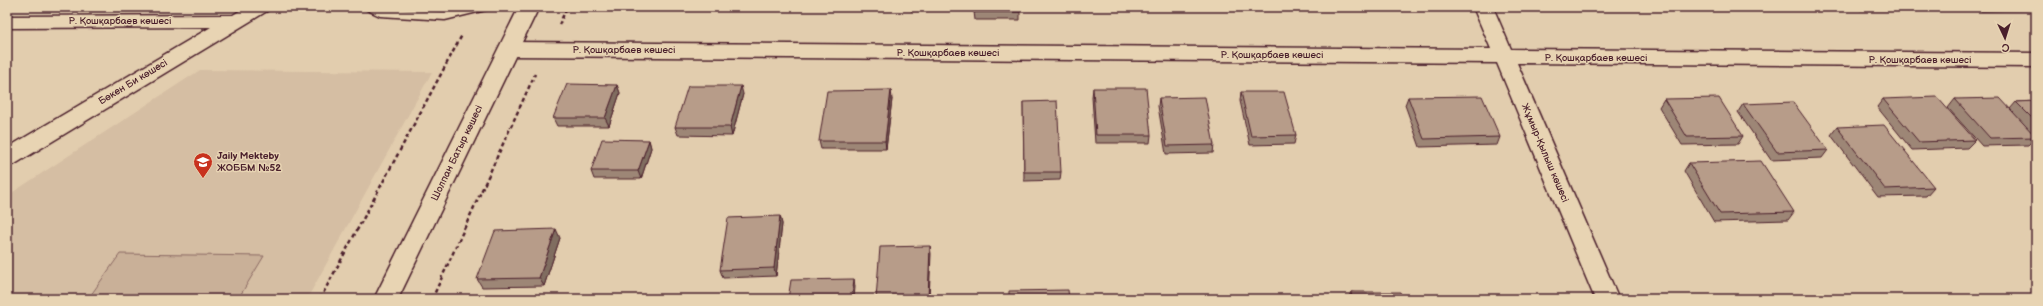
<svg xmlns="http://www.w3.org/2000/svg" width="2043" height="306" font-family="'Balsamiq Sans',sans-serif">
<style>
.built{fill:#d5bea3}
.green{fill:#c9b098;stroke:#8a6862}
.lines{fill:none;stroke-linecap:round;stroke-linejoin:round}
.service-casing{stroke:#4a1f2b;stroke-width:3}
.minor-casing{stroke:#4a1f2b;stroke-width:3}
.tertiary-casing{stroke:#4a1f2b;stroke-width:3}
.path{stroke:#4a1f2b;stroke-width:2.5;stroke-dasharray:4 3;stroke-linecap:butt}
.service{fill:#e8d4b3;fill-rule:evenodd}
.minor{fill:#e8d4b3;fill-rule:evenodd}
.tertiary{fill:#e8d4b3;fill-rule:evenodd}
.wall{fill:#9d8676;stroke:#4a1f2b}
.shaded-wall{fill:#806d60;stroke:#4a1f2b}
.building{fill:#b79c89;stroke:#4a1f2b}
.labels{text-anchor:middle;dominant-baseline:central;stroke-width:3;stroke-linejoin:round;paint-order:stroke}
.street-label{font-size:10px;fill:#4a1f2b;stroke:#e8d4b3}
.poi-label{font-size:10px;font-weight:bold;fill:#4a1f2b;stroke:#e8d4b3;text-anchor:start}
</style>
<rect width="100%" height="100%" fill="#e2cdae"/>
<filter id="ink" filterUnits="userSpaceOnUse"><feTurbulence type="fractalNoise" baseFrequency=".025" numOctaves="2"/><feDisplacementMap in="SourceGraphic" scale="8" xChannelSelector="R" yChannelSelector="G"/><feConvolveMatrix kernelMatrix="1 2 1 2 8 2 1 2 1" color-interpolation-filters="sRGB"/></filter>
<g filter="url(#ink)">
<polygon class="built" points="200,70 432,72 307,299 7,299 7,196"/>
<polygon class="green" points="120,254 264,256 238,299 88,299"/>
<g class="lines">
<g class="service-casing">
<polygon id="service" points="365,7 445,12 466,7 488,7 486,10 445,20 380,16 367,10"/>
</g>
<g class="minor-casing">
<g id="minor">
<polygon points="246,7 270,7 267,11 15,164 7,166 7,148 211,27 7,28 7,16 233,15"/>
<polygon points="1473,7 1493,7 1511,49 2036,53 2036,67 1517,63 1619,299 1595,299 1497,63 509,56 502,54 499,49 502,44 509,42 1491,49"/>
</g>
</g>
<g class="tertiary-casing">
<polygon id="tertiary" points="519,7 539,7 398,299 374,299"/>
</g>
<g class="path">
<polyline points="559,25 567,7"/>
<polyline points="320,299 462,35"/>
<polyline points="432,299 535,74"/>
</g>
<use href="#service" class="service"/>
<use href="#minor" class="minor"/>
<use href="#tertiary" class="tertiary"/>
</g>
<g class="wall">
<polygon points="911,7 949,7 949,10 911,11"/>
<polygon points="1020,7 1020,20 975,20 974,12"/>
<polygon points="1564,7 1583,7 1564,8"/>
<polygon points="1678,7 1724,7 1679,8"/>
<polygon points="1751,7 1791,7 1790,8 1753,9"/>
<polygon points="1857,7 1897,7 1895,10 1860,10"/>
<polygon points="1977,7 2030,7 2027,10 1981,11"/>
<polygon points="617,85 620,93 609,126 557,126 553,118"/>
<polygon points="1093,88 1151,135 1150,143 1095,143 1092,97"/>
<polygon points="1241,92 1296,135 1294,144 1250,145 1240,101"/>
<polygon points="743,94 732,136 678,135 675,127"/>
<polygon points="1408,97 1500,137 1497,145 1420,147 1405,105"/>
<polygon points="1159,98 1214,145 1213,153 1166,154 1158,106"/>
<polygon points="892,99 886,149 821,149 819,141"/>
<polygon points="1664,99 1743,136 1738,144 1682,145 1659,107"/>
<polygon points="1883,99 1975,140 1967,148 1912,150 1877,107"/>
<polygon points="1955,99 2010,109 2016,102 2036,101 2036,139 2035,138 2028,145 1982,146 1948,108"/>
<polygon points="1023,102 1061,172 1060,180 1024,181"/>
<polygon points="1743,104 1828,150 1822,158 1771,160 1738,112"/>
<polygon points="1837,127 1934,187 1926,196 1878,197 1831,135"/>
<polygon points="649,140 651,148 641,179 594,179 591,171"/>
<polygon points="1689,163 1794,212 1788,220 1714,222 1684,171"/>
<polygon points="780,216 782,224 776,276 723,278 720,270"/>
<polygon points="560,238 544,286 482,287 477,279"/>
<polygon points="1351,292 1402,299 1348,299"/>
</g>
<g class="shaded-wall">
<polygon points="617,85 620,93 609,126 605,118"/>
<polygon points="741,86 743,94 732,136 730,127"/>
<polygon points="891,90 892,99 886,149 885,141"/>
<polygon points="649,140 651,148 641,179 638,171"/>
<polygon points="780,216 782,224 776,276 774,268"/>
<polygon points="556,229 560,238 544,286 539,278"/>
<polygon points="930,246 931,254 929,299 928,299"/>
<polygon points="854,279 855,287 854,299 852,299"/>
</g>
<g class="building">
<polygon points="975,7 1020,7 1020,12 974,12"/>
<polygon points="567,84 617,85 605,118 553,118"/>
<polygon points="688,86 741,86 730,127 675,127"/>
<polygon points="1093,88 1146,88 1151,135 1096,135"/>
<polygon points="891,90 885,141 819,141 827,91"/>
<polygon points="1241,92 1284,92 1296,135 1251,136"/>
<polygon points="1482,96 1500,137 1424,139 1408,97"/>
<polygon points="1205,97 1214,145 1167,146 1159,98"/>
<polygon points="1937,97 1975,140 1919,142 1883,99"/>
<polygon points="1719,98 1743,136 1687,137 1664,99"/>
<polygon points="2000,98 2036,137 1990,138 1955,99"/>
<polygon points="1057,101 1061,172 1024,172 1023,102"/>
<polygon points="2036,101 2036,122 2016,102"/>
<polygon points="1793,102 1828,150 1777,152 1743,104"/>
<polygon points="1884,125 1934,187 1885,189 1837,127"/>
<polygon points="602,139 649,140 638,171 591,171"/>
<polygon points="1761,161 1794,212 1720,214 1689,163"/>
<polygon points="780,216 774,268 720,270 728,218"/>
<polygon points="556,229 539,278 477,279 495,231"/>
<polygon points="930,246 928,299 876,299 880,247"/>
<polygon points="854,279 852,299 788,299 791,280"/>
<polygon points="1068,290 1069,299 1009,299 1009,291"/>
<polygon points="1351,292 1400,292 1402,299 1352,299"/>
<polygon points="1094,297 1173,298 1173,299 1094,299"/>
</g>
</g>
<defs>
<g id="school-pin" transform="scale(1)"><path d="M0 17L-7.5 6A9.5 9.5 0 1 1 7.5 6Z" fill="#c8321e" stroke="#e8d4b3"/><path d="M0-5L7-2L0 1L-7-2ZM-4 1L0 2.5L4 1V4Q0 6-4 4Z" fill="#fff"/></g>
</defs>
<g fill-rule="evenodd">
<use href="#school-pin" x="203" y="162"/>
</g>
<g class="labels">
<g class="street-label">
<text x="120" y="21">Р. Қошқарбаев көшесі</text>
<text x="624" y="50">Р. Қошқарбаев көшесі</text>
<text x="948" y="53">Р. Қошқарбаев көшесі</text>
<text x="1272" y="55">Р. Қошқарбаев көшесі</text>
<text x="1596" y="58">Р. Қошқарбаев көшесі</text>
<text x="1920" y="60">Р. Қошқарбаев көшесі</text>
<text transform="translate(133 82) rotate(-31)">Бөкен Би көшесі</text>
<text transform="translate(457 153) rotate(-64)">Шолпан Батыр көшесі</text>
<text transform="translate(1545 153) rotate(67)">Жұмыр-Қылыш көшесі</text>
</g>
<g class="poi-label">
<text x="217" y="156">Jaily Mekteby<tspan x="217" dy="12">ЖОББМ №52</tspan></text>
</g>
</g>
<rect width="2043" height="306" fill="none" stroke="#e8d4b3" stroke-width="24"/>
<rect x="12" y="12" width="2019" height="282" fill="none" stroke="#4a1f2b" stroke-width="1.5" filter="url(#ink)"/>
<g transform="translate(2005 38) rotate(176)" stroke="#e8d4b3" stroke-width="3" paint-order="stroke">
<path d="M0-3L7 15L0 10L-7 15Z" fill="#4a1f2b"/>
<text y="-6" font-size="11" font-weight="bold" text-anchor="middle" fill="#4a1f2b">С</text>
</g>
</svg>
